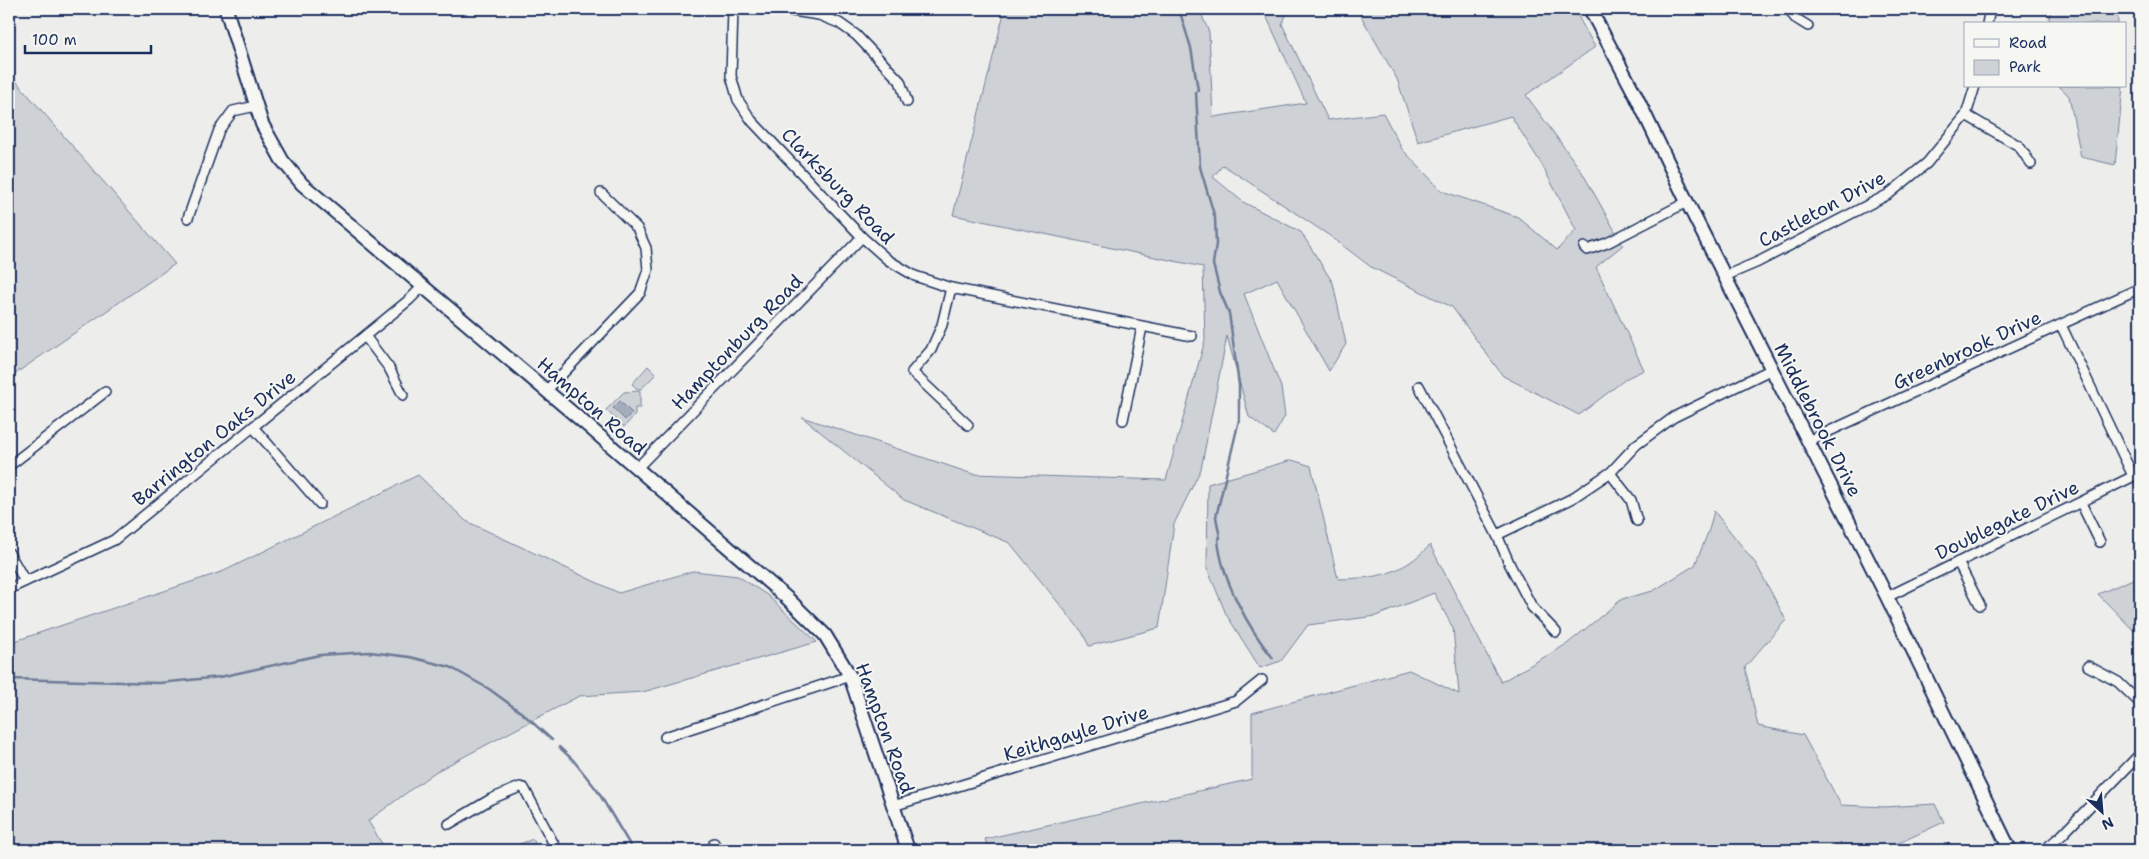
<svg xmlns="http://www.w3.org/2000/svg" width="2149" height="859" font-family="'Shantell Sans',sans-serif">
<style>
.green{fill:#ced2d7;stroke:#74809a}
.water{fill:#a5acbc;stroke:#6e7a96}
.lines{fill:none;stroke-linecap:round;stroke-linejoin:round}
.stream{stroke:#6e7a96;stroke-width:2.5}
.street-casing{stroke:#1b2f5e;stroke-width:12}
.secondary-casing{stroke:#1b2f5e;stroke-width:16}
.street{stroke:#f6f6f2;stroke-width:9}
.secondary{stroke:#f6f6f2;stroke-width:12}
.labels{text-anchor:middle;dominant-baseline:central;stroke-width:4;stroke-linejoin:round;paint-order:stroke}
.street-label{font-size:19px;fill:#1b2f5e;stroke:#f6f6f2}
</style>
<rect width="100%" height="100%" fill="#edeeec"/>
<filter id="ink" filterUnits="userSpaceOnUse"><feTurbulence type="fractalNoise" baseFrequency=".02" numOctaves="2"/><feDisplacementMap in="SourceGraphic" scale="10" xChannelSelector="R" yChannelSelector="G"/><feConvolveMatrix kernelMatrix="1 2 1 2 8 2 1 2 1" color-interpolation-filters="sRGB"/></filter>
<g filter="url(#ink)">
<g class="green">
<polygon points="1005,9 1199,9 1209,32 1213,117 1306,103 1263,9 1289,9 1282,24 1328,120 1383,113 1402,149 1442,191 1518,217 1557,250 1576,230 1542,165 1511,116 1418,142 1397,79 1357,9 1402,9 1403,12 1410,9 1574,9 1595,47 1526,95 1582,172 1623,245 1596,267 1644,370 1627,378 1579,415 1503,376 1452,307 1371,267 1330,236 1223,165 1213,177 1243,202 1301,232 1333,283 1346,344 1329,371 1277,279 1244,294 1281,387 1285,416 1274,435 1249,417 1227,336 1201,469 1174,524 1159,628 1089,646 1082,632 1010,543 904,500 802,417 973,474 1166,480 1205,340 1203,267 953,215"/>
<polygon points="2051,9 2117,9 2118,24 2048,24"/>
<polygon points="9,73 175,264 9,378"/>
<polygon points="2059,86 2123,86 2115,165 2081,157 2069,96"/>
<polygon points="648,366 656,374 641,389 637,389 632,384"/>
<polygon points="640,391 640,408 635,408 635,415 624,427 606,410 624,392"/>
<path d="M 1292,460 L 1311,466 L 1338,579 C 1378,578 1401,575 1430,545 L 1501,682 L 1567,644 L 1622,599 L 1653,591 L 1695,565 L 1709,530 L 1714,511 L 1756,564 L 1786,620 L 1745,667 L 1758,726 L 1803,735 L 1841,805 L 1886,807 L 1935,804 L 1944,822 L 1884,850 L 989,850 L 985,839 L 1252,779 L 1252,713 L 1409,670 L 1459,694 L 1453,628 L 1434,593 L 1376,616 L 1308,625 L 1281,661 L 1260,668 L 1226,614 L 1207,568 L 1208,484 Z"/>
<polygon points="418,475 466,521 619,593 693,571 738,576 767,595 817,642 643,692 579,696 435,772 368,821 386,850 9,850 9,643 224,571"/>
<polygon points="2140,576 2140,637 2098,594"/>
<polygon points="533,839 538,850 504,850"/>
</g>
<polygon class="water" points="620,401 632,413 625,420 613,408"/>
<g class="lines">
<g class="stream">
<path d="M 1179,9 L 1191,48 L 1198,90 L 1196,92 L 1200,167 L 1215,218 L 1216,244 L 1213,264 L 1220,292 L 1229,313 L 1239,385 L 1239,420 L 1216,517 L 1220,538 L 1218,539 C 1221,578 1248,628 1273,658"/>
<polyline points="9,679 159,683 220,677 320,655 370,652 410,657 450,667 489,689 522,713 552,740"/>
<polyline points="559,747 573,760 597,790 633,850"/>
</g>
<g class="street-casing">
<g id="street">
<polyline points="733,9 731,76 738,100 752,121 862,237 888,260 915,276 951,288 1192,336"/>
<polyline points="779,9 819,15 839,23 856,35 900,81 907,102"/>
<polyline points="1789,9 1795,18 1808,26"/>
<polyline points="1987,24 1990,9"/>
<polyline points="1966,115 2019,146 2031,164"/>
<polyline points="188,218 219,130 233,111 256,106"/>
<polyline points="1584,247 1587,250 1607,243 1687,202"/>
<polyline points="1725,276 1758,262 1889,194 1927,163 1966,115 1975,86"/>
<polyline points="951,288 942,325 931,350 912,372 968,425"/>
<polyline points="2061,325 2133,476"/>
<polyline points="365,336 389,368 403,395"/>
<polyline points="1419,386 1497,535 1571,499 1611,472 1636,445 1674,417 1772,369"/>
<polyline points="546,391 640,293 648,270 646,248 637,228 601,193"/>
<polyline points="1123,420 1142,327"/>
<polyline points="253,427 320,504"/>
<polyline points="1808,441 2140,288"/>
<polyline points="9,466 105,392"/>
<polyline points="636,469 862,237"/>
<polyline points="1610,473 1631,500 1637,521"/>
<polyline points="2081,503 2100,542"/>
<polyline points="1497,535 1510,565 1532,607 1556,632"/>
<polyline points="9,553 25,581"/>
<polyline points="1958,562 1980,605"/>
<polyline points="9,589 114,540 409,300 423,286"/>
<polyline points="1887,597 2140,473"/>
<polyline points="2088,666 2118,682 2140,703"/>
<polyline points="665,737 850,676"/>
<polyline points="893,806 1236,701 1262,680"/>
<polyline points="449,824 491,799 520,787 524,788 557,850"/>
<polyline points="714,843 717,850"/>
<polyline points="2044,850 2062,835 2140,754"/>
</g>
</g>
<g class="secondary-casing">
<g id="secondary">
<polyline points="226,9 262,124 282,160 302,184 588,426 788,599 825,635 850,676 908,850"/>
<polyline points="1590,9 1635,94 1687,202 1887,597 2010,850"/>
</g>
</g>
<use href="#street" class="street"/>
<use href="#secondary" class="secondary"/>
</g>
</g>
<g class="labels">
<g class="street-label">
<text transform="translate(838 186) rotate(46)">Clarksburg Road</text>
<text transform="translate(1822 209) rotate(-28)">Castleton Drive</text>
<text transform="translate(737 342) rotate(-46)">Hamptonburg Road</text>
<text transform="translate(1967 350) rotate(-25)">Greenbrook Drive</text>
<text transform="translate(592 406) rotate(41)">Hampton Road</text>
<text transform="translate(1818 420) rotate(63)">Middlebrook Drive</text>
<text transform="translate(214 438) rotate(-39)">Barrington Oaks Drive</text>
<text transform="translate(2007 520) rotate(-26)">Doublegate Drive</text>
<text transform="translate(885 728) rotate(70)">Hampton Road</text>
<text transform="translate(1076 733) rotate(-17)">Keithgayle Drive</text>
</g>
</g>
<rect width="2149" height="859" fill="none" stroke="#f6f6f2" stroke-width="30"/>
<rect x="15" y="15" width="2119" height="829" fill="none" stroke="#1b2f5e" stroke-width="2" filter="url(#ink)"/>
<rect x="1964" y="22" width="162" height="65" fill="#f6f6f2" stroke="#9ea6b7"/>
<rect x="1974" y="39" width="25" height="8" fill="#f6f6f2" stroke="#9ea6b7"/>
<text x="2009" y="48" font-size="15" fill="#1b2f5e">Road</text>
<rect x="1974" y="60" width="25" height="15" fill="#ced2d7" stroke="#9ea6b7"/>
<text x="2009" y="72" font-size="15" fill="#1b2f5e">Park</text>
<g transform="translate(2102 812) rotate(154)" stroke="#f6f6f2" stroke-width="4" paint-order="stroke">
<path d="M0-4L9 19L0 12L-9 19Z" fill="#1b2f5e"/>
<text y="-8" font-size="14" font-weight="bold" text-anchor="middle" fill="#1b2f5e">N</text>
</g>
<path d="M25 45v8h126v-8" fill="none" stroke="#1b2f5e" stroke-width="2.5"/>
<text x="32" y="45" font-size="15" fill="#1b2f5e" stroke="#f6f6f2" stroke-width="4" paint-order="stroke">100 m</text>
</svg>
